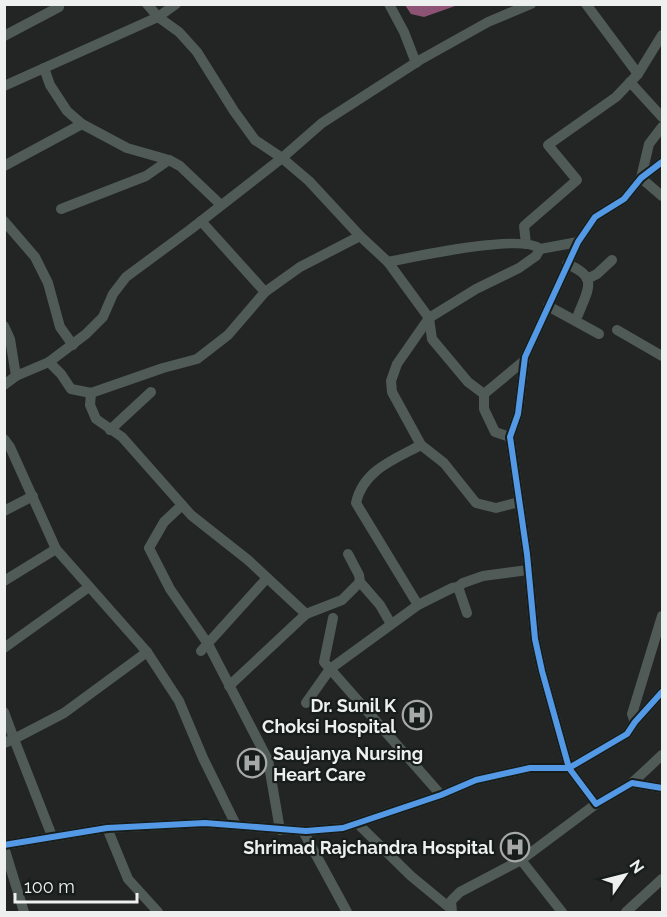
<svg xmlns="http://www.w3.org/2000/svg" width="667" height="917" font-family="Raleway,sans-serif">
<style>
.water{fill:#8c5374}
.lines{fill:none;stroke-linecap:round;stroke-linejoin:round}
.minor{stroke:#505a56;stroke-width:10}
.cycleway-casing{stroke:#171d1a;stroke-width:10}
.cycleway{stroke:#5399e6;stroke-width:6}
.labels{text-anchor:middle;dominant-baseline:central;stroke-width:4.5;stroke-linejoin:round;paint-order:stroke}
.poi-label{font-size:18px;font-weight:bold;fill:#edf0ef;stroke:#171d1a;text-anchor:end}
</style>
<rect width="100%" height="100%" fill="#222524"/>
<polygon class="water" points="405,5 458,5 424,17 411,14"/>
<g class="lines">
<g class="minor">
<polyline points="147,4 158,17 179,32 197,52 234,111 255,140 282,158 309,181 360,236 388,262 429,318 432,339 468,382 484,394 525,360"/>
<polyline points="389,4 404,32 416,63"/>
<polyline points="586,4 638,74 662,35"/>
<polyline points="4,36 59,7"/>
<polyline points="44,68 50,85 67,111 82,124 127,148 169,160 180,166 221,205"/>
<polyline points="630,82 662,117"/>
<polyline points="4,86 158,17 176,4"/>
<polyline points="662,162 641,178 624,199 595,217 578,242 525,357 518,414 510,437 527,554 535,639 542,671 569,768 596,804 632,783 662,788"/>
<polyline points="4,166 82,124"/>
<polyline points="641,178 649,144 662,127"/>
<polyline points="641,178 662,196"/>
<polyline points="61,209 146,176 169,160"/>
<polyline points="4,221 35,257 48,283 60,327 73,345"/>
<polyline points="201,221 265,292"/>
<polyline points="526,244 524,226 577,180 548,145 616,97 638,74"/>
<path d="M 388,262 C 413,257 524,233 540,249 L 578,242"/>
<path d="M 567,264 C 599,277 588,289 578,315"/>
<polyline points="587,279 597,274 612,260"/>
<polyline points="548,306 599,334"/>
<polyline points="4,326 10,339 16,376"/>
<polyline points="617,330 662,356"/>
<polyline points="49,362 61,374 71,389 91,393 163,368 197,359 228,335 265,292 300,267 360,236"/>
<polyline points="4,385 16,376 49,362 86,334 103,317 113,294 126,277 191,229 282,158 322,123 420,60 488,22 531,4"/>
<polyline points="91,393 90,405 96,419 122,437 191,515 248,560 306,614"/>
<polyline points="484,394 484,409 495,432 510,437"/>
<polyline points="110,430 151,392"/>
<polyline points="4,439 10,447 56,549 147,652 179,701 203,758 236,825"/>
<polyline points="519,502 496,508 476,503 444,463 421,445 392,392 391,381 397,364 429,318 476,289 519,268 536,256 540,249"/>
<polyline points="182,505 164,522 149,548 170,589 208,644 268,760 280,830"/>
<polyline points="4,511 33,496"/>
<polyline points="348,554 359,575 360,582 380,605 391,624"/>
<polyline points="4,581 56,549"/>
<polyline points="458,587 467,613"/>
<path d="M 418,605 L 356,503 C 363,470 395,459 421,445"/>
<polyline points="333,618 324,662 441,795"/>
<polyline points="4,648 89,587"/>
<polyline points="201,651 267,578"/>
<polyline points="229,686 306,614 342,600 360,582"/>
<polyline points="306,703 330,669 418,605 452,588 458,587 463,583 483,576 528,570"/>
<polyline points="4,712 14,739 4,743"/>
<polyline points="635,722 632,714 662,616"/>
<polyline points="632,783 662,755"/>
<polyline points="357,823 411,876 451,909"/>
<polyline points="107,828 128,879 158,912"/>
<polyline points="303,831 347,912"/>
<polyline points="52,836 14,739 64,713 147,652"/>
<polyline points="4,845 107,828 205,823 306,831 343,828 441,795 476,780 530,768 569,768 627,734 635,722 662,692"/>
<polyline points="4,847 24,912"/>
<polyline points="521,860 562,912"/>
<polyline points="452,912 451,901 460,892 521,860 596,804"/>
<polyline points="626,912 662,879"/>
</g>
<g class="cycleway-casing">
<g id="cycleway">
<polyline points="662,162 641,178 624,199 595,217 578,242 525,357 518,414 510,437 527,554 535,639 542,671 569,768 596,804 632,783 662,788"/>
<polyline points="4,845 107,828 205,823 306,831 343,828 441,795 476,780 530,768 569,768 627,734 635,722 662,692"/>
</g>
</g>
<use href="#cycleway" class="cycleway"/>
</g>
<defs>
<g id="hospital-ring" transform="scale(1.5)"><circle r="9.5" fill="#171d1a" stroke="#a6a9a8" stroke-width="1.5"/><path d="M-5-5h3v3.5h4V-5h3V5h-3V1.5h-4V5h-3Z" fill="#a6a9a8"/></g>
</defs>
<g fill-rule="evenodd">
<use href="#hospital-ring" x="417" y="715"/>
<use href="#hospital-ring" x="252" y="763"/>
<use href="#hospital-ring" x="515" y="847"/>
</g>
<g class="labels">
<g class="poi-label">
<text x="396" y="705">Dr. Sunil K<tspan x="396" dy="21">Choksi Hospital</tspan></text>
<text x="273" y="753" text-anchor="start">Saujanya Nursing<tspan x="273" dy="21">Heart Care</tspan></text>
<text x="494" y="847">Shrimad Rajchandra Hospital</text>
</g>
</g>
<rect width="667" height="917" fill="none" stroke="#edf0ef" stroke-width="12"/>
<g transform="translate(625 875) rotate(55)" stroke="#171d1a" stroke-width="4.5" paint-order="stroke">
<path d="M0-4.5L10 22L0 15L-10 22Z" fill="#edf0ef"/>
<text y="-9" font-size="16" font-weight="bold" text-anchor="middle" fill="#edf0ef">N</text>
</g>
<path d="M15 893v9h122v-9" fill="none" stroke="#edf0ef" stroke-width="3"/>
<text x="24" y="893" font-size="18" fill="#edf0ef" stroke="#171d1a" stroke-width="4.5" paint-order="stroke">100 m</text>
</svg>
